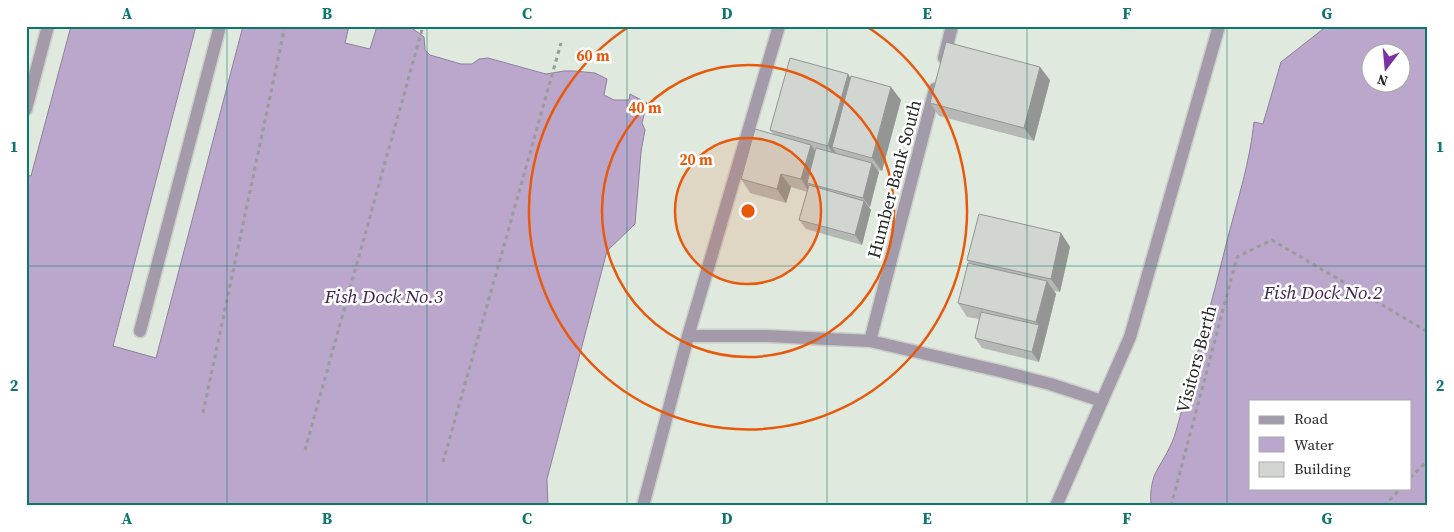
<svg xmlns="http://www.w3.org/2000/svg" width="1454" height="532" font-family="'Source Serif 4',serif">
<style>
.built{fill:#dfe9dd}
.water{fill:#bba6cc;stroke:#8e809a;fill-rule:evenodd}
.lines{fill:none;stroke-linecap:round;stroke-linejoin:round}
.service-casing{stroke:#cbcec9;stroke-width:15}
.minor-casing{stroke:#cbcec9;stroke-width:15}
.path{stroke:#999c98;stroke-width:3;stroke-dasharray:4 4;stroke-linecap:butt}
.service{stroke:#a39aaa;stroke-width:12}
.minor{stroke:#a39aaa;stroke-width:12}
.wall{fill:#b5b8b4}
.shaded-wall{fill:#939692}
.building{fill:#d2d6d1;stroke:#939692}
.grid{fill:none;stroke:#0f766e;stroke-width:1;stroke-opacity:0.55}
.ring{fill:none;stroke:#e8590c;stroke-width:2.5}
.labels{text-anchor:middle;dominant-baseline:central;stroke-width:5;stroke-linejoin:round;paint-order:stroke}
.street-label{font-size:18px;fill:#262826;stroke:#fff}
.water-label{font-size:19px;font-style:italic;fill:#412453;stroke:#fff}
.centre{fill:#e8590c;stroke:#fff;stroke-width:2.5}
.ring-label{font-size:15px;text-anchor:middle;font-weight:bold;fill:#e8590c;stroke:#fff;stroke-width:5;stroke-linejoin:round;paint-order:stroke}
.neatline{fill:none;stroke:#0f766e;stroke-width:2}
.grid-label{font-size:16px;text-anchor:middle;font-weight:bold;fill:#0f766e}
</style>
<rect width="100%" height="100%" fill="#eff3ed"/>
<g class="built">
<polygon points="26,26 71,26 31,176 26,175"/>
<polygon points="196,26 243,26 157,358 113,347"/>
<polygon points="349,26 377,26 370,50 345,43"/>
<polygon points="409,26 1327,26 1281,62 1263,124 1254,122 1252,140 1242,183 1207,321 1175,436 1164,460 1155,473 1150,495 1151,506 548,506 547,479 607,251 635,224 641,152 645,130 630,95 629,101 614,100 603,95 564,71 546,74 488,58 473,64 461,64 430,55 425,50 424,37"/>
</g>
<g class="water">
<polygon points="71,26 196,26 113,346 156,358 243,26 349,26 345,43 370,49 377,26 409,26 424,37 425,50 430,55 461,64 472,64 479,59 488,58 546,74 564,71 574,71 595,73 607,79 604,95 614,100 629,100 630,94 647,103 642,123 645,130 641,152 635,224 607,251 547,479 548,506 26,506 26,175 31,176"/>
<path d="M 1327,26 L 1428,26 L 1428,506 L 1151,506 C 1150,495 1151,482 1156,472 C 1163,459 1172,446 1176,431 C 1194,367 1212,302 1228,237 C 1238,199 1250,161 1254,122 L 1263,124 L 1281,62 ZM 1372,52 L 1402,52 L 1402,82 L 1372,82 ZM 1250,401 L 1410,401 L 1410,488 L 1250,488 Z"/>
</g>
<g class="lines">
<g class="service-casing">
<g id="service">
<polyline points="26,109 48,26"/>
<polyline points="140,331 220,26"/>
</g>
</g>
<g class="minor-casing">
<g id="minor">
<polyline points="944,58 952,26"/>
<polyline points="688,336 767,336 870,341 1004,372 1050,384 1102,401"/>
<polyline points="870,341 935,89"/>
<polyline points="643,506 688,336 779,26"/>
<polyline points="1056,506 1130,337 1219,26"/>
</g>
</g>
<g class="path">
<polyline points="203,413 285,26"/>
<polyline points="305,450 423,26"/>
<polyline points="443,462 561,43"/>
<polyline points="1410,478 1428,460"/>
<polyline points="1171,506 1237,257 1272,240 1428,332"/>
<polyline points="1384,506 1401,488"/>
</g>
<use href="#service" class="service"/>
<use href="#minor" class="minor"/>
</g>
<g class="wall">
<polygon points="851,78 901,100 882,171 877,170 879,172 870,207 869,207 871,210 862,245 806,229 799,220 807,192 791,187 786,203 750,193 741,179 773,134 770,130"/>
<polygon points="1050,80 1034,141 939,116 930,103"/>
<polygon points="1061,233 1070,247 1060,292 1054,291 1056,294 1039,362 982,348 975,338 979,319 967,317 958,303 970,264 967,260"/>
</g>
<g class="shaded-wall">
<polygon points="1040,67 1050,80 1034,141 1024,128"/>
<polygon points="848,74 857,87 832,147 838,156 837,159 828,146"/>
<polygon points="891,87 901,100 882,171 872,158"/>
<polygon points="811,145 820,158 807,183 811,189 810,193 801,179"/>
<polygon points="872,163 879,172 870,207 863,198"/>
<polygon points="781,174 791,187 786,203 777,189"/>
<polygon points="864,201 871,210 862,245 855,235"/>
<polygon points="1061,233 1070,247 1060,292 1051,279"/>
<polygon points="1047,281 1056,294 1046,335 1036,322"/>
<polygon points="1039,325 1046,335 1039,362 1032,352"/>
</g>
<g class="building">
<polygon points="946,42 1040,67 1024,128 930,103"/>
<polygon points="790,58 848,74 828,146 770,130"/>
<polygon points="851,76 891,87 872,158 832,147"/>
<polygon points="755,129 811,145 801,179 781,174 777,189 741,179"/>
<polygon points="816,148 872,163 863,198 807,183"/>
<polygon points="809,185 864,201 855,235 799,220"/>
<polygon points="979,214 1061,233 1051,279 967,260"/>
<polygon points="968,263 1047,281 1036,322 958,303"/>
<polygon points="981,312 1039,325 1032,352 975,338"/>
</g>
<path class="grid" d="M 227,26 L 227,506M 427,26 L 427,506M 627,26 L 627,506M 827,26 L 827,506M 1027,26 L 1027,506M 1227,26 L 1227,506M 26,266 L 1428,266"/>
<circle cx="748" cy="211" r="73" fill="#e8590c" fill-opacity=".12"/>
<g class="ring">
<circle cx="748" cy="211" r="73"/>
<circle cx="748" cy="211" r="146"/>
<path d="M866 26A219 219 0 1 1 630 26"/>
</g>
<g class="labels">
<g class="street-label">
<text transform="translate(894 179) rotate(-75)">Humber Bank South</text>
<text transform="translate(1196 359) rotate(-75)">Visitors Berth</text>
</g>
<g class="water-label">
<text x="1323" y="292">Fish Dock No.2</text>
<text x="384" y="296">Fish Dock No.3</text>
</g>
</g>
<circle cx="748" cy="211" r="8" class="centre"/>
<g class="ring-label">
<text x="593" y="61">60 m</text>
<text x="645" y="113">40 m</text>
<text x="696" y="165">20 m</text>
</g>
<rect width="1454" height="532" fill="none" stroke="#ffffff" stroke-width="55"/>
<rect x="1249" y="400" width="162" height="90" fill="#ffffff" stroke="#a8a9a8"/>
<rect x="1259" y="416" width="25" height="8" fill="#a39aaa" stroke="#a8a9a8"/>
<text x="1294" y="424" font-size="15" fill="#262826">Road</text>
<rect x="1259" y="437" width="25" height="15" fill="#bba6cc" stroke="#a8a9a8"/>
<text x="1294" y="450" font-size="15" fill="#262826">Water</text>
<rect x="1259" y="462" width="25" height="15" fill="#d2d6d1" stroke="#a8a9a8"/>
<text x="1294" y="474" font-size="15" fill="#262826">Building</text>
<g transform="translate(1386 68) rotate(196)"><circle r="24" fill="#ffffff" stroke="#a8a9a8"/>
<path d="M0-4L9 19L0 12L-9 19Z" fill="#7a31a4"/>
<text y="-8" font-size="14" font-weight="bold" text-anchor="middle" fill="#262826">N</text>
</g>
<rect x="28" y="28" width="1398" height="476" class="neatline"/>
<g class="grid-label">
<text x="127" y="19">A</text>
<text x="327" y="19">B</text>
<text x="527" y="19">C</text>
<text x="727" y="19">D</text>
<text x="927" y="19">E</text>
<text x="1127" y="19">F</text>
<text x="1327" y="19">G</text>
<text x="14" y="152">1</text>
<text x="1440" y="152">1</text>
<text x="14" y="391">2</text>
<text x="1440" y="391">2</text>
<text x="127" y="524">A</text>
<text x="327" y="524">B</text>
<text x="527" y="524">C</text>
<text x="727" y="524">D</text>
<text x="927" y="524">E</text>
<text x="1127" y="524">F</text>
<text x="1327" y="524">G</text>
</g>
</svg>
